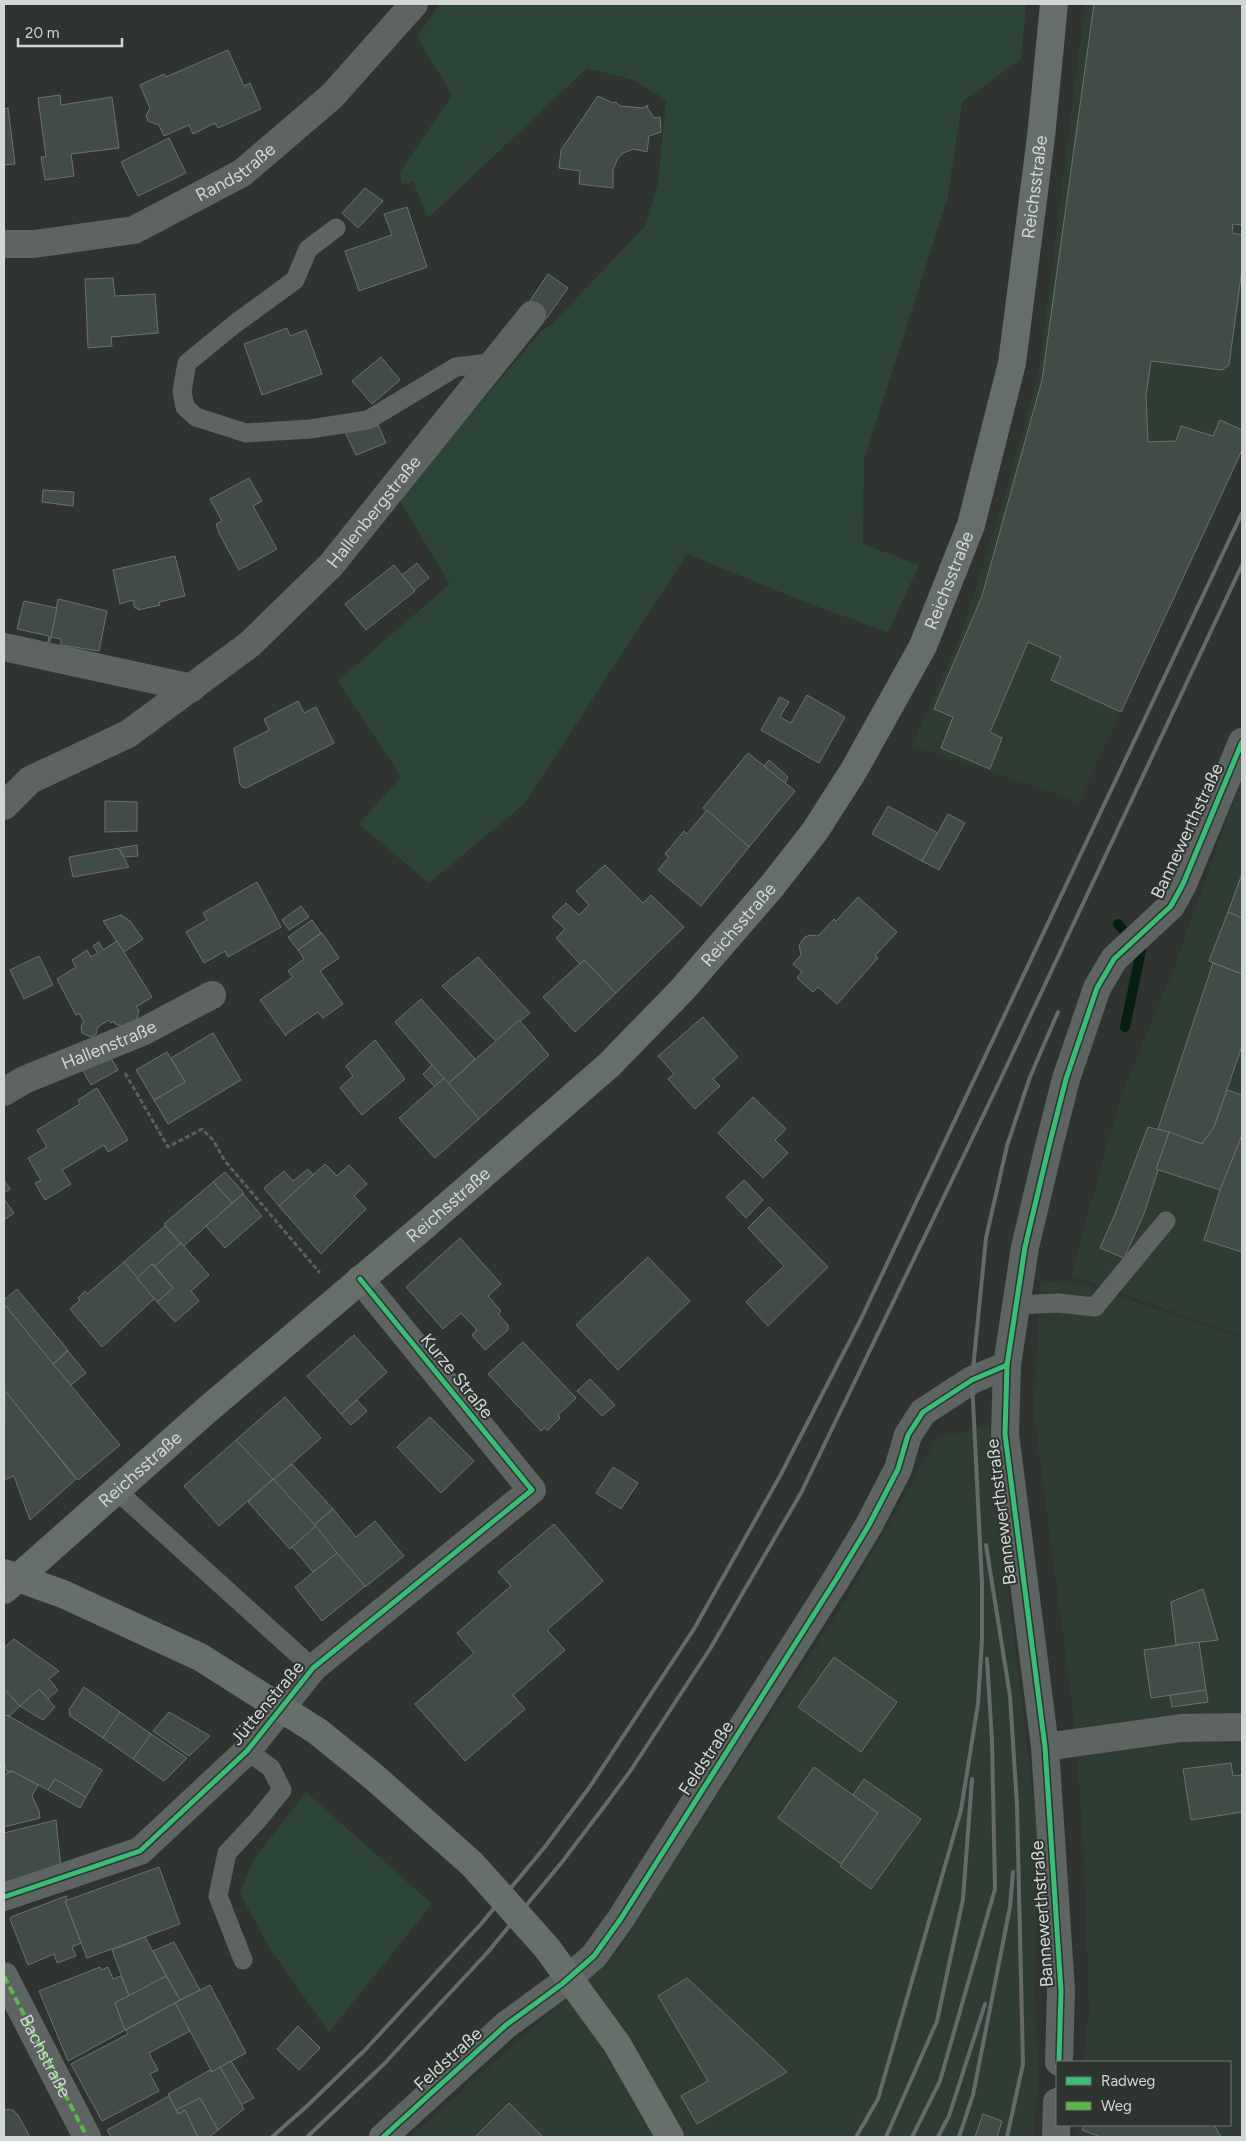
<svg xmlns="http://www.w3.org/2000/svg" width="1246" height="2141" font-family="Figtree,sans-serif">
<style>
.built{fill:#2f3c34}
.green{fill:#2d4539}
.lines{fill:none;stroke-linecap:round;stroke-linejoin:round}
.stream{stroke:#071e13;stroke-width:10}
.building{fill:#414c46;stroke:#6d706e}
.path{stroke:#5c615e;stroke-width:3;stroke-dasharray:5 2.5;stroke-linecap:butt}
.lane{stroke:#5d6461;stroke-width:19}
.street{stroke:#5d6461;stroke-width:28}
.primary{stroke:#656e68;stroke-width:28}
.rail{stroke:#666a68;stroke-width:4}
.secondary-bridge{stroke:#676f6b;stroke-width:28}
.quiet{stroke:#58b947;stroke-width:4;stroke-dasharray:8 4;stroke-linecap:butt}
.cycleway-casing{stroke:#2e3531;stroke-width:8}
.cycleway{stroke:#3abd76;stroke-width:5}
.labels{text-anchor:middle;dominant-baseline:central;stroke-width:4;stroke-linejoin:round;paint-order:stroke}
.street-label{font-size:18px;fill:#d2d6d4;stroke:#2e3531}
</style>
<rect width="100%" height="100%" fill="#2f3431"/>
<g class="built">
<polygon points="1085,4 1242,4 1242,455 1078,803 1048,791 912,746 962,631 1008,485 1039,370"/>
<polygon points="1242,778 1242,1336 1071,1275 1120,1100 1175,965"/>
<polygon points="1040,1281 1083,1284 1242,1338 1242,2137 1075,2137 1077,2125 1230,2125 1230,2062 1083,2062 1089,2011 1083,1834 1072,1703 1034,1414"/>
<polygon points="989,1425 1038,1840 1035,1992 1038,2083 1033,2137 410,2137 617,1954 656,1890 847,1598 937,1438"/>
</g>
<g class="green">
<polygon points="440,4 1026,4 1021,59 962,102 948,196 864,460 863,544 919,565 888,632 810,604 687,554 524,804 429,883 359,824 401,777 338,681 450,584 399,499 541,331 551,325 646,225 658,183 666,100 634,80 587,68 428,218 413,181 402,185 400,172 452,95 417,37"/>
<polygon points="306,1792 432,1904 329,2032 270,1949 240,1893 254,1859"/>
</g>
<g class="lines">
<polyline class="stream" points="1118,924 1141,951 1125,1027"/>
</g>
<g class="building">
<polygon points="1094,4 1242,4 1242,225 1233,224 1232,233 1242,235 1242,269 1229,365 1222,370 1151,361 1146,396 1148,442 1176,441 1181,426 1213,436 1220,420 1242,430 1242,450 1121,712 1051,680 1061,657 1028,642 990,732 1002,738 990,769 941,748 953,717 934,709 982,596 1042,380"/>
<polygon points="228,50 244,86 250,83 261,109 218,128 215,123 193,134 189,125 164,136 159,125 148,121 146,116 150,108 140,85 164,74 166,77"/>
<polygon points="60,95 61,105 112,97 119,148 71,154 74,176 45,180 41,157 46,157 38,98"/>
<polygon points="598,96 613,103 616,102 620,106 643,108 648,105 647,107 654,118 660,117 661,132 649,136 647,152 634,149 623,153 618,158 613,170 613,188 579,184 580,171 559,168 561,150"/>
<polygon points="8,108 15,164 4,165 4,109"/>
<polygon points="169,138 186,173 138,196 121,162"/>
<polygon points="365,188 383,201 358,228 342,213"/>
<polygon points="407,207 427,267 359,291 345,251 392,235 384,214"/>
<polygon points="548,274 568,288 546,319 527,305"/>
<polygon points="113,278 115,296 155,294 158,333 111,337 112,346 88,348 85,279"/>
<polygon points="287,328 290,336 306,330 322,374 262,395 244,344"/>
<polygon points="381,357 400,380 372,404 352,381"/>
<polygon points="378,425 386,443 356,455 345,432"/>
<polygon points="249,478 262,501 253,506 277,549 239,570 220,535 216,524 222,521 210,499"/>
<polygon points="43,490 74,492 73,506 42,502"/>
<polygon points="175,556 185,596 159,602 160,605 138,610 138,608 135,608 133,600 120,604 113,570"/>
<polygon points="417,563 429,578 414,590 402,575"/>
<polygon points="394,565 415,591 366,630 345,604"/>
<polygon points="58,599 107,611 99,651 61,645 61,646 61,639 51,637"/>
<polygon points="24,601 57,608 50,642 48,642 49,636 17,629"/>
<polygon points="807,695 845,717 819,763 761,730 780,697 789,702 780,717 791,723"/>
<polygon points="298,701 304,713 316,707 334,743 246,788 242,787 240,784 234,748 269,730 264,719"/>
<polygon points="748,753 795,791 749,847 703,808"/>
<polygon points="769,760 788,777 785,783 764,766"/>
<polygon points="105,801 137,802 137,831 105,832"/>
<polygon points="888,806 938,833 922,861 872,834"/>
<polygon points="707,810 749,847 701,906 658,870 669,857 665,854 684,831 687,834"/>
<polygon points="948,814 965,823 939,870 922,861"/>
<polygon points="137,845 138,856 125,857 119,849 129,867 73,877 69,857"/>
<polygon points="605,865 643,903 651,895 684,927 616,993 584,960 580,964 556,938 565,929 552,917 566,903 579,915 589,905 576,891"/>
<polygon points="1242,874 1242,918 1228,912"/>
<polygon points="257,882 281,927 228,957 225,951 204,963 186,932 207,920 203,913"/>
<polygon points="858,897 897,932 875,956 878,958 837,1004 818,987 813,992 797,978 802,972 793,964 801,955 799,945 805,937 810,935 818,936 834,919 836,921"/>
<polygon points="301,906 309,917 289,930 282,920"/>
<polygon points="1228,912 1242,918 1242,974 1209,961"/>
<polygon points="121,915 130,921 143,939 124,952 103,921"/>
<polygon points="312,920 321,933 298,950 288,937"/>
<polygon points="322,933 339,958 320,971 343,1004 323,1018 318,1012 286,1034 286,1036 260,1000 293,977 288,971 304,959 298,950"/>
<polygon points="117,941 152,997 136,1007 139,1010 137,1019 123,1026 115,1024 114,1021 111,1023 109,1020 98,1027 96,1034 91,1037 82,1033 81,1026 84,1022 79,1013 76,1015 57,979 76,967 72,960 87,950 91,957 98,953 93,946 99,942 103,950"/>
<polygon points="39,956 53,985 24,999 10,970"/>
<polygon points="478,957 530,1013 496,1041 442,986"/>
<polygon points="584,960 616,993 575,1032 543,997"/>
<polygon points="1213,963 1242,974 1242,1046 1214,1127 1202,1144 1158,1129"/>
<polygon points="421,999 475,1059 448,1084 395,1022"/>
<polygon points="703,1017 738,1057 713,1079 720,1086 695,1109 668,1079 674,1074 658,1056"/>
<polygon points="519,1020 549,1055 479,1119 448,1084"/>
<polygon points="213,1033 241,1080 168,1124 154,1100 185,1082 171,1058"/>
<polygon points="375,1040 405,1079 362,1115 340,1088 353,1076 346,1066"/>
<polygon points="167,1052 185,1082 154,1100 136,1070"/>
<polygon points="110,1056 118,1070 91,1085 82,1069"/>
<polygon points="432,1065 444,1078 435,1087 423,1074"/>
<polygon points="444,1078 479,1119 435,1158 399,1118"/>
<polygon points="97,1088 128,1140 108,1152 104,1145 62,1170 71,1184 45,1200 35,1183 41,1180 28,1158 47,1147 37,1130 80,1104 78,1100"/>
<polygon points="1227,1090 1242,1095 1242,1135 1220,1190 1156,1169 1169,1132 1202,1144 1214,1127"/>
<polygon points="753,1097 786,1129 775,1140 788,1153 763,1178 718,1133"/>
<polygon points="1148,1127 1169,1132 1156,1169 1158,1170 1144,1214 1124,1258 1100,1248 1115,1214"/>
<polygon points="1242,1135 1242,1252 1204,1240 1220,1190"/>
<polygon points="325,1164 337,1176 349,1165 367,1184 354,1196 366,1209 321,1254 279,1206"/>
<polygon points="308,1169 313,1175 279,1206 264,1188 284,1171 293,1181"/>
<polygon points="225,1172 244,1193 232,1203 213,1182"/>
<polygon points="4,1180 10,1189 4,1193"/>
<polygon points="744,1180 763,1200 746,1218 726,1197"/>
<polygon points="213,1182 232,1203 184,1246 164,1224"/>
<polygon points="243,1194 262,1216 225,1248 206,1226"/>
<polygon points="4,1199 14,1213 4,1220"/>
<polygon points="769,1207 828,1267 768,1326 746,1302 784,1266 748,1228"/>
<polygon points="165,1226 180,1244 155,1266 152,1264 137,1278 124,1262"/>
<polygon points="460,1238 501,1284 488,1296 501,1311 498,1314 508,1325 508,1330 485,1350 472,1335 477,1330 461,1313 443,1329 406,1287"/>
<polygon points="181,1243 209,1275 191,1291 199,1301 175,1322 157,1302 173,1288 155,1266"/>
<polygon points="648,1257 690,1301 618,1370 576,1325"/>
<polygon points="124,1262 155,1298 102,1347 70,1309 80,1300 78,1298 85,1291 87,1294"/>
<polygon points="152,1264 173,1288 157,1302 137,1278"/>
<polygon points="17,1289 68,1350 53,1364 4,1304 4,1300"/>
<polygon points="4,1304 120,1445 78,1480 4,1390"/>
<polygon points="354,1335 387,1372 341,1414 307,1376"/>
<polygon points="523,1342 576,1398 558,1415 560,1418 548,1430 544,1428 541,1431 488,1374"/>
<polygon points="68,1351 86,1373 71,1385 53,1364"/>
<polygon points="590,1379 615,1405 602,1416 577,1391"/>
<polygon points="5,1391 76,1479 30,1520 14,1476 4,1480"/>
<polygon points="285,1397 321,1438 273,1480 236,1440"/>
<polygon points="357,1400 367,1411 351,1425 341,1414"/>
<polygon points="430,1417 474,1461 441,1493 397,1447"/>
<polygon points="236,1440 273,1479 219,1526 184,1486"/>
<polygon points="292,1464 333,1509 314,1525 273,1480"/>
<polygon points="613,1467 638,1483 621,1509 596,1493"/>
<polygon points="273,1479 316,1526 290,1549 248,1502"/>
<polygon points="333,1509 356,1537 375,1521 404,1556 365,1587 314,1525"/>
<polygon points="554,1524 603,1581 547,1630 565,1650 513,1695 525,1709 465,1761 415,1704 474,1653 457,1633 511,1586 498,1572"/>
<polygon points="316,1526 337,1553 313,1572 292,1547"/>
<polygon points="337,1553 365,1586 322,1621 295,1587"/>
<polygon points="1203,1589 1218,1640 1176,1645 1171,1602"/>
<polygon points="14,1639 59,1671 49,1679 58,1690 48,1699 39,1689 20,1706 4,1689 4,1648"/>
<polygon points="1199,1642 1206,1690 1151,1698 1144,1650"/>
<polygon points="834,1657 897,1702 861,1752 798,1707"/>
<polygon points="84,1687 120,1712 103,1738 70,1716 69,1710"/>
<polygon points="4,1689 20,1706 9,1716 4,1715"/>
<polygon points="39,1689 55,1707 43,1720 20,1706"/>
<polygon points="1206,1690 1208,1702 1172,1707 1170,1696 1172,1695"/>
<polygon points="120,1712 151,1734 133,1759 103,1738"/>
<polygon points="169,1712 210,1736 189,1756 153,1731"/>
<polygon points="4,1715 9,1716 102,1770 86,1797 55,1779 48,1790 12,1771 7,1772 4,1764"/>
<polygon points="151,1734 187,1758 164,1781 133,1759"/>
<polygon points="1231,1763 1233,1776 1242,1775 1242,1812 1191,1820 1183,1769"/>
<polygon points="814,1767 878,1813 841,1864 778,1818"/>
<polygon points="12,1771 38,1785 32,1796 39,1811 40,1818 4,1827 4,1775"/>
<polygon points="55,1779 86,1797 80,1808 48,1790"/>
<polygon points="864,1779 921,1819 871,1889 840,1866 878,1813 853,1795"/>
<polygon points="56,1820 61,1869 4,1882 4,1833"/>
<polygon points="159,1867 180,1924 87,1958 65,1901"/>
<polygon points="66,1896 67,1901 65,1901 81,1943 72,1947 76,1956 57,1963 54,1954 28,1965 10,1919 11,1917"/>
<polygon points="145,1937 166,1976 129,1996 112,1950"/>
<polygon points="174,1942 200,1990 180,2000 153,1951"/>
<polygon points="100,1967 101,1970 108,1967 113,1979 121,1976 129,1996 115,2003 125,2030 68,2061 39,1991"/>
<polygon points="166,1976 180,2000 125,2030 115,2003"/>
<polygon points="687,1978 787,2072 697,2124 681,2096 708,2081 658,1996"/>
<polygon points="210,1985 246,2053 212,2072 175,2003"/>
<polygon points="175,2003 190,2031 149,2053 158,2070 150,2074 159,2091 102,2121 71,2064 128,2034 126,2030"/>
<polygon points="298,2026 320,2048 299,2070 277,2049"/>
<polygon points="231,2061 254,2098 241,2105 220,2067"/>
<polygon points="220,2067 244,2109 218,2130 200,2098 176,2110 168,2094 210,2070 212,2072"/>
<polygon points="169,2096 178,2114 185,2110 198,2137 111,2137 107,2130"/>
<polygon points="200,2098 218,2130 209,2137 198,2137 185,2110 178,2114 176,2110"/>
<polygon points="509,2103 543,2137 475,2137"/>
<polygon points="9,2109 14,2111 18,2115 30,2137 4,2137 4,2110"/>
<polygon points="983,2114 1002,2121 997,2137 975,2137"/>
<polygon points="1084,2125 1214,2125 1221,2137 1101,2137 1082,2130"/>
</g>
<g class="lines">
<polyline class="path" points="125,1073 168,1147 202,1129 213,1140 225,1161 320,1273"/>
<g class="lane">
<polyline points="336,228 308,249 295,280 236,323 187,363 182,391 185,407 196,417 246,433 310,429 368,420 456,367 497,362"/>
<polyline points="1018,1305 1058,1303 1095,1307 1166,1221"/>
<polyline points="116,1490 313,1668"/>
<polyline points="243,1960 218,1896 227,1853 257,1821 282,1790 271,1768 247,1751"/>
</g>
<g class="street">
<path id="s1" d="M 4,244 L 34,244 L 134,230 L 242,173 L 332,96 L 414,4"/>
<polyline points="4,647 192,688"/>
<path id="s2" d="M 4,806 L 30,780 L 128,734 L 250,644 L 331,565 L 532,315"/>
<path id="s3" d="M 4,1092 L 24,1080 L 142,1032 L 212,995"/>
<polyline points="1045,1747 1181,1728 1242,1727"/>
<polyline points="4,1897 140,1851 247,1751 313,1668 532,1490 360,1279"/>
<polyline points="4,1976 87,2137"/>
<polyline points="1059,2062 1061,1991 1045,1747 1005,1434 1007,1365 1025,1247 1049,1146 1066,1079 1097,988 1114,959 1171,906 1183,884 1242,742"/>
<polyline points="383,2137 506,2025 562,1984 594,1956 620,1920 837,1578 869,1525 898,1469 908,1435 923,1412 972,1380 1007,1365"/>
<polyline points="1056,2137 1057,2102"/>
</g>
<path class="primary" id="s4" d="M 4,1590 L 208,1409 L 423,1227 L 609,1065 L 682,990 L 772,886 L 815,831 L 854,770 L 923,646 L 971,525 L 1012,363 L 1041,137 L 1054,4"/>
<g class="rail">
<polyline points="986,1545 1010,1696 1017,1805 1023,2064 1007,2137"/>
<polyline points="272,2137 307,2106 366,2049 481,1924 544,1848 589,1788 694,1629 780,1476 860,1321 1242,513"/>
<polyline points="307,2137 383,2065 487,1953 562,1862 606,1804 631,1770 710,1649 801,1493 995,1091 1242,565"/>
<polyline points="856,2137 878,2099 961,1810 978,1704 982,1639 982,1584 972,1380 986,1238 1007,1146 1030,1077 1058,1012"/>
<polyline points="886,2137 937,2021 963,1899 972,1779"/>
<polyline points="912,2137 940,2081 995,1889 992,1741 987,1659"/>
<polyline points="938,2137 949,2116 985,2004"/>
<polyline points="959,2137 973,2095 1010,1907 1013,1872"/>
</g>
<polyline class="secondary-bridge" points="4,1573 63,1594 200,1657 317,1731 374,1777 472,1864 547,1948 617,2044 670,2137"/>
<path class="quiet" id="s5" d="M 4,1976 L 87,2137"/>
<g class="cycleway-casing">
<g id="cycleway">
<polyline points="4,1897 140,1851 247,1751 313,1668 532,1490 360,1279"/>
<polyline points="1059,2062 1061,1991 1045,1747 1005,1434 1007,1365 1025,1247 1049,1146 1066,1079 1097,988 1114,959 1171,906 1183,884 1242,742"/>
<polyline points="383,2137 506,2025 562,1984 594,1956 620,1920 837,1578 869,1525 898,1469 908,1435 923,1412 972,1380 1007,1365"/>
</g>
</g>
<use href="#cycleway" class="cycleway"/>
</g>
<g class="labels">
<g class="street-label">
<text stroke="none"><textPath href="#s1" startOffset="248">Randstraße</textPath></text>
<text stroke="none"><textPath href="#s4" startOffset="1802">Reichsstraße</textPath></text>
<text stroke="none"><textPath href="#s2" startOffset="478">Hallenbergstraße</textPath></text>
<text stroke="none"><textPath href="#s4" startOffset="1398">Reichsstraße</textPath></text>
<text transform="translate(1187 831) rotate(-65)">Bannewerthstraße</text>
<text stroke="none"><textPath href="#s4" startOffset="992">Reichsstraße</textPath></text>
<text stroke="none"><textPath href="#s3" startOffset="115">Hallenstraße</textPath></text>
<text stroke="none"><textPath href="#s4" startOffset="588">Reichsstraße</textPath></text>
<text transform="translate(457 1376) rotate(51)">Kurze Straße</text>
<text stroke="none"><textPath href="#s4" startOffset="182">Reichsstraße</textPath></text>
<text transform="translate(1001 1512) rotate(-97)">Bannewerthstraße</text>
<text transform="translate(267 1703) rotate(-50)">Jüttenstraße</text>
<text transform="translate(706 1758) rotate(-57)">Feldstraße</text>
<text transform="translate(1042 1914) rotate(-94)">Bannewerthstraße</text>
<text stroke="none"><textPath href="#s5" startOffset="90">Bachstraße</textPath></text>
<text transform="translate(448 2059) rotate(-42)">Feldstraße</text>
</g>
</g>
<rect width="1246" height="2141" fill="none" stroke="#d2d6d4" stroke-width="10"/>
<rect x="1056" y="2061" width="175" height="65" fill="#2e3531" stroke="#707572"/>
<rect x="1066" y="2077" width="25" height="8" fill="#3abd76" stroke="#707572"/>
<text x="1101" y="2086" font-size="15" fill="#d2d6d4">Radweg</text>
<rect x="1066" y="2102" width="25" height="8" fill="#58b947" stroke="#707572"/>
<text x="1101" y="2111" font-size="15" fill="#d2d6d4">Weg</text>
<path d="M18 38v8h104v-8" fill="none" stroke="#d2d6d4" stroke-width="2.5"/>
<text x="25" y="38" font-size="15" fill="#d2d6d4" stroke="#2e3531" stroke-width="4" paint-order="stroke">20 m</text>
</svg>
